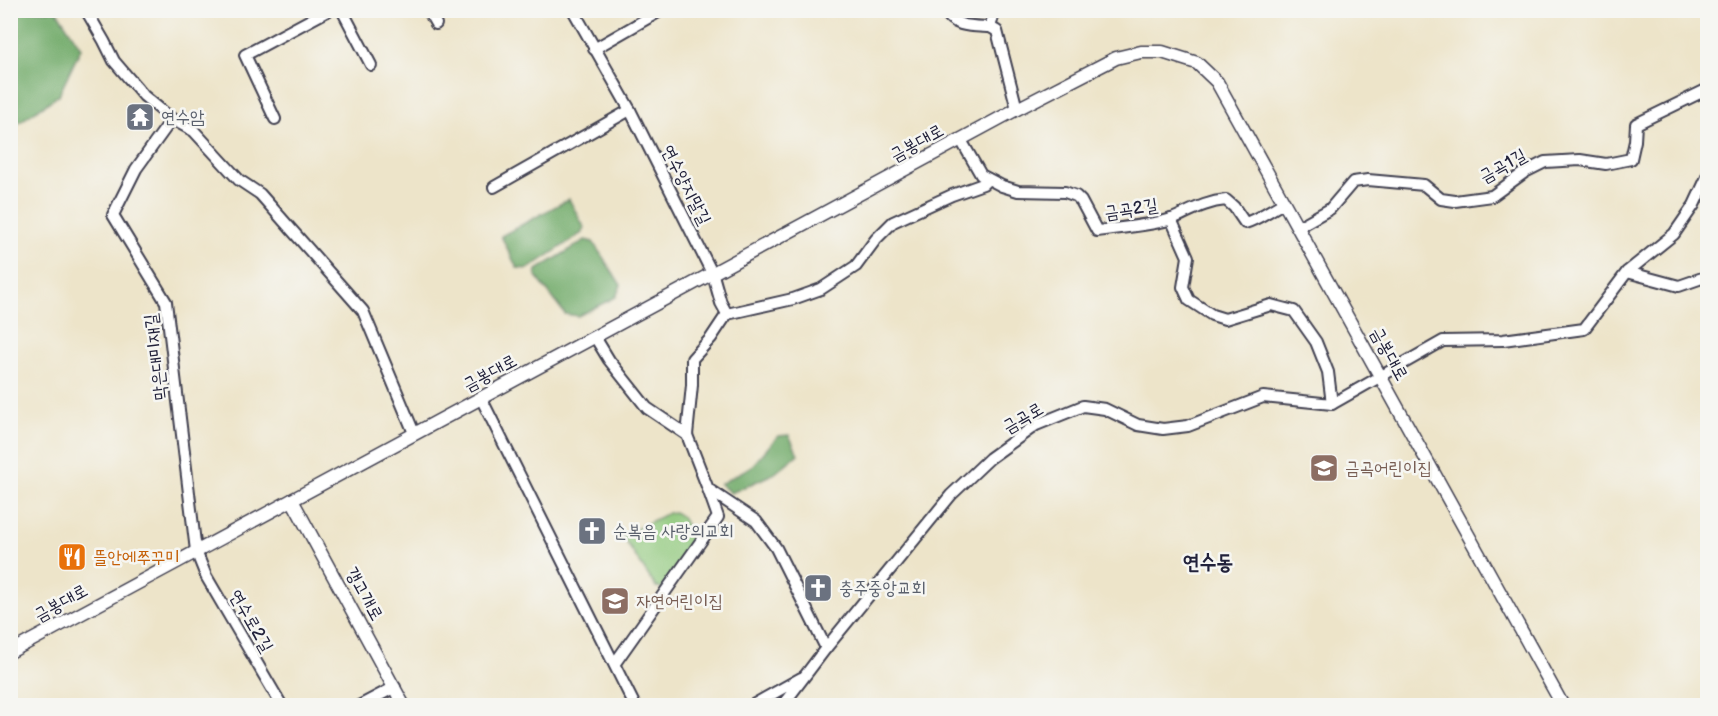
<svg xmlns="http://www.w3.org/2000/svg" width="1718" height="716" font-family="'Balsamiq Sans','Poor Story',sans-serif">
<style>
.green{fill:#8fc87c;stroke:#58755c;stroke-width:1.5}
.forest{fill:#73ac6c;stroke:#4a6754;stroke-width:1.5}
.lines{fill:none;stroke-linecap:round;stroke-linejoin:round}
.minor-casing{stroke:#403f50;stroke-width:14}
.tertiary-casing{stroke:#403f50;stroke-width:15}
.minor{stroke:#fff;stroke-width:10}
.tertiary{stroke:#fff;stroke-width:12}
.labels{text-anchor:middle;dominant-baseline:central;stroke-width:5;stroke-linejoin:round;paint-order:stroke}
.worship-label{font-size:18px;fill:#5b616d;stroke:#f6f6f2;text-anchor:start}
.street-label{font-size:18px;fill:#22223b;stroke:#f6f6f2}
.education-label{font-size:18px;fill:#785e54;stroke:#f6f6f2;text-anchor:start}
.food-label{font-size:18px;fill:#c56008;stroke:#f6f6f2;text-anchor:start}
.quarter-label{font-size:21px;font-weight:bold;fill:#22223b;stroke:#f6f6f2}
</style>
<rect width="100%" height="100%" fill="#f6f6f2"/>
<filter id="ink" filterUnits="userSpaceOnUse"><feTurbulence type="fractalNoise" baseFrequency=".0167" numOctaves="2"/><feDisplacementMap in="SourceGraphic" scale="12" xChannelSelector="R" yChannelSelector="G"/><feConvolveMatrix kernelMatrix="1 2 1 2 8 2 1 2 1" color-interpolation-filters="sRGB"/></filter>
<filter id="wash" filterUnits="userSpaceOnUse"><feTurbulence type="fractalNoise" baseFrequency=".008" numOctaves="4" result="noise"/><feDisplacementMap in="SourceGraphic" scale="24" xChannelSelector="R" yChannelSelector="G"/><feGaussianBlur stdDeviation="1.35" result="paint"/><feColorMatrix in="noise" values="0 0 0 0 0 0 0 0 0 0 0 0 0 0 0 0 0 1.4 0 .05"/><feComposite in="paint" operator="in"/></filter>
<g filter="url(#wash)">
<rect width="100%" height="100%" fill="#ede4c9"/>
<polygon class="green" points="668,513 676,513 682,517 692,536 692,545 663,588 656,587 622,536"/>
<g class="forest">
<polygon points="11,10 57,11 81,48 59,95 11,128"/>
<polygon points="569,199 584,227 582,233 528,269 517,268 501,236"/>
<polygon points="585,240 593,242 621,285 616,297 578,316 565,314 536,276 537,270"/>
<polygon points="789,435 798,454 775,473 731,493 720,484 752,466 778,436"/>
</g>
</g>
<g filter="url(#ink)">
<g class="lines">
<g class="minor-casing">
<g id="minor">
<polyline points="86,10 104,41 114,61 144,96 172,119 194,131 239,180 260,194 363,311 414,433"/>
<polyline points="342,10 371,65"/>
<polyline points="428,10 436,24"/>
<polyline points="573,10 630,110 713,275 721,303 727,314 711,338 692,359 692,385 687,435"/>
<path d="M 945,10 C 952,28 974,26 990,27"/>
<polyline points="995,10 990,27 997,31 1017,109"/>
<polyline points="594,49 662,10"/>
<polyline points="172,119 136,169 113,215 166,302 196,551 206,576 282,706"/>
<polyline points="275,119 245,55 329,10"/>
<path d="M 961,140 L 981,175 L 1002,186 L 1018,191 L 1065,192 L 1076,196 L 1081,201 L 1097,231 C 1118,228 1154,225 1172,219 C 1191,211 1205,202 1226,200 L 1234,207 L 1245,223 C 1259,219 1271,209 1284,203"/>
<polyline points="494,187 630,110"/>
<polyline points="1171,219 1188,257 1183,287 1189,300 1212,315 1225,319 1271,305 1294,311 1316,342 1328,372 1332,404"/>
<polyline points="1298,227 1330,209 1353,182 1368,180 1424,185 1441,199 1455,201 1492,196 1525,172 1545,162 1580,160 1606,164 1631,159 1635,141 1636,124 1708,89"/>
<polyline points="1627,272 1679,286 1708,276"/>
<polyline points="727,314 793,299 821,289 856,266 876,239 893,222 952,195 983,184 988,179"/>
<polyline points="595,337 609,360 647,408 687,435 708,489 756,521 776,548 826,648"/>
<polyline points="481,398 635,706"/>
<polyline points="615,663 718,517 708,489"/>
<polyline points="359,706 395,687"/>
<polyline points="751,706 801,678"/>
<polyline points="782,706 826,648 951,495 990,458 1036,425 1083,406 1105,409 1138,425 1163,429 1188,426 1263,397 1332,404 1443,341 1503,340 1584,329 1627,272 1674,234 1694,205 1708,175"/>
</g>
</g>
<g class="tertiary-casing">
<g id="tertiary">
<polyline points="292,500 404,706"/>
<polyline points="10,652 1017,109 1116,58 1141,52 1162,52 1197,63 1217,82 1563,706"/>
</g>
</g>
<use href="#minor" class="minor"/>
<use href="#tertiary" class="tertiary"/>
</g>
</g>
<defs>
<g id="temple-square" transform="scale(1.5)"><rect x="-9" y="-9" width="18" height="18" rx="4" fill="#6b7280" stroke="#f6f6f2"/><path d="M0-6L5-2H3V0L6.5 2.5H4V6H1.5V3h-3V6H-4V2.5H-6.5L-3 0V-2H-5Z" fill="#fff"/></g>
<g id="school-square" transform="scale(1.5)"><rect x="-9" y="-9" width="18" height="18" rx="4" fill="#8d6e63" stroke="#f6f6f2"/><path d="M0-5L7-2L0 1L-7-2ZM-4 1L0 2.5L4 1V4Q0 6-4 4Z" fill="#fff"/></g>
<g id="church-square" transform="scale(1.5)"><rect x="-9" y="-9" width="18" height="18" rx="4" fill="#6b7280" stroke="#f6f6f2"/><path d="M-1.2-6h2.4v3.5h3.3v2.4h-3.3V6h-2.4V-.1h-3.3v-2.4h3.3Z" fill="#fff"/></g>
<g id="restaurant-square" transform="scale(1.5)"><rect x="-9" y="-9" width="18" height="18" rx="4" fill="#e8710a" stroke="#f6f6f2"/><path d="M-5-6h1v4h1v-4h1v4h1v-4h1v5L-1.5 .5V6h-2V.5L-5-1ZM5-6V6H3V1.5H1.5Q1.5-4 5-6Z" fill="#fff"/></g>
</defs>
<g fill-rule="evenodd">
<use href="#temple-square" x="140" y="117"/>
<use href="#school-square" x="1324" y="468"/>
<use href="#church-square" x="592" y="531"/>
<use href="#restaurant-square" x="72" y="557"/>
<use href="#church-square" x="818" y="588"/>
<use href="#school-square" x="615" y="601"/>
</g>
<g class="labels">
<g class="worship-label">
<text x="161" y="117">연수암</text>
<text x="613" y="531">순복음 사랑의교회</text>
<text x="839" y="588">충주중앙교회</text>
</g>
<g class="street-label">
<text transform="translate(917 143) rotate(-29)">금봉대로</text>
<text transform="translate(1503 166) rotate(-29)">금곡1길</text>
<text transform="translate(686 185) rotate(63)">연수양지말길</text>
<text transform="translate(1131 209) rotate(-9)">금곡2길</text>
<text transform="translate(1389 354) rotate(61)">금봉대로</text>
<text transform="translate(156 357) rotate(-97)">막은대미재길</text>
<text transform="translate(490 373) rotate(-28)">금봉대로</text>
<text transform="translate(1023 418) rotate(-30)">금곡로</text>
<text transform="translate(364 594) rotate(61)">갱고개로</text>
<text transform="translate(61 603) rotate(-29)">금봉대로</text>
<text transform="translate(251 621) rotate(60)">연수로2길</text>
</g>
<g class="education-label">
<text x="1345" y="468">금곡어린이집</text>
<text x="636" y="601">자연어린이집</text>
</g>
<g class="food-label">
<text x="93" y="557">뜰안에쭈꾸미</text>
</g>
<g class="quarter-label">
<text x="1208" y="562">연수동</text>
</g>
</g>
<rect width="1718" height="716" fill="none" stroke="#f6f6f2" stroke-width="36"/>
</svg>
